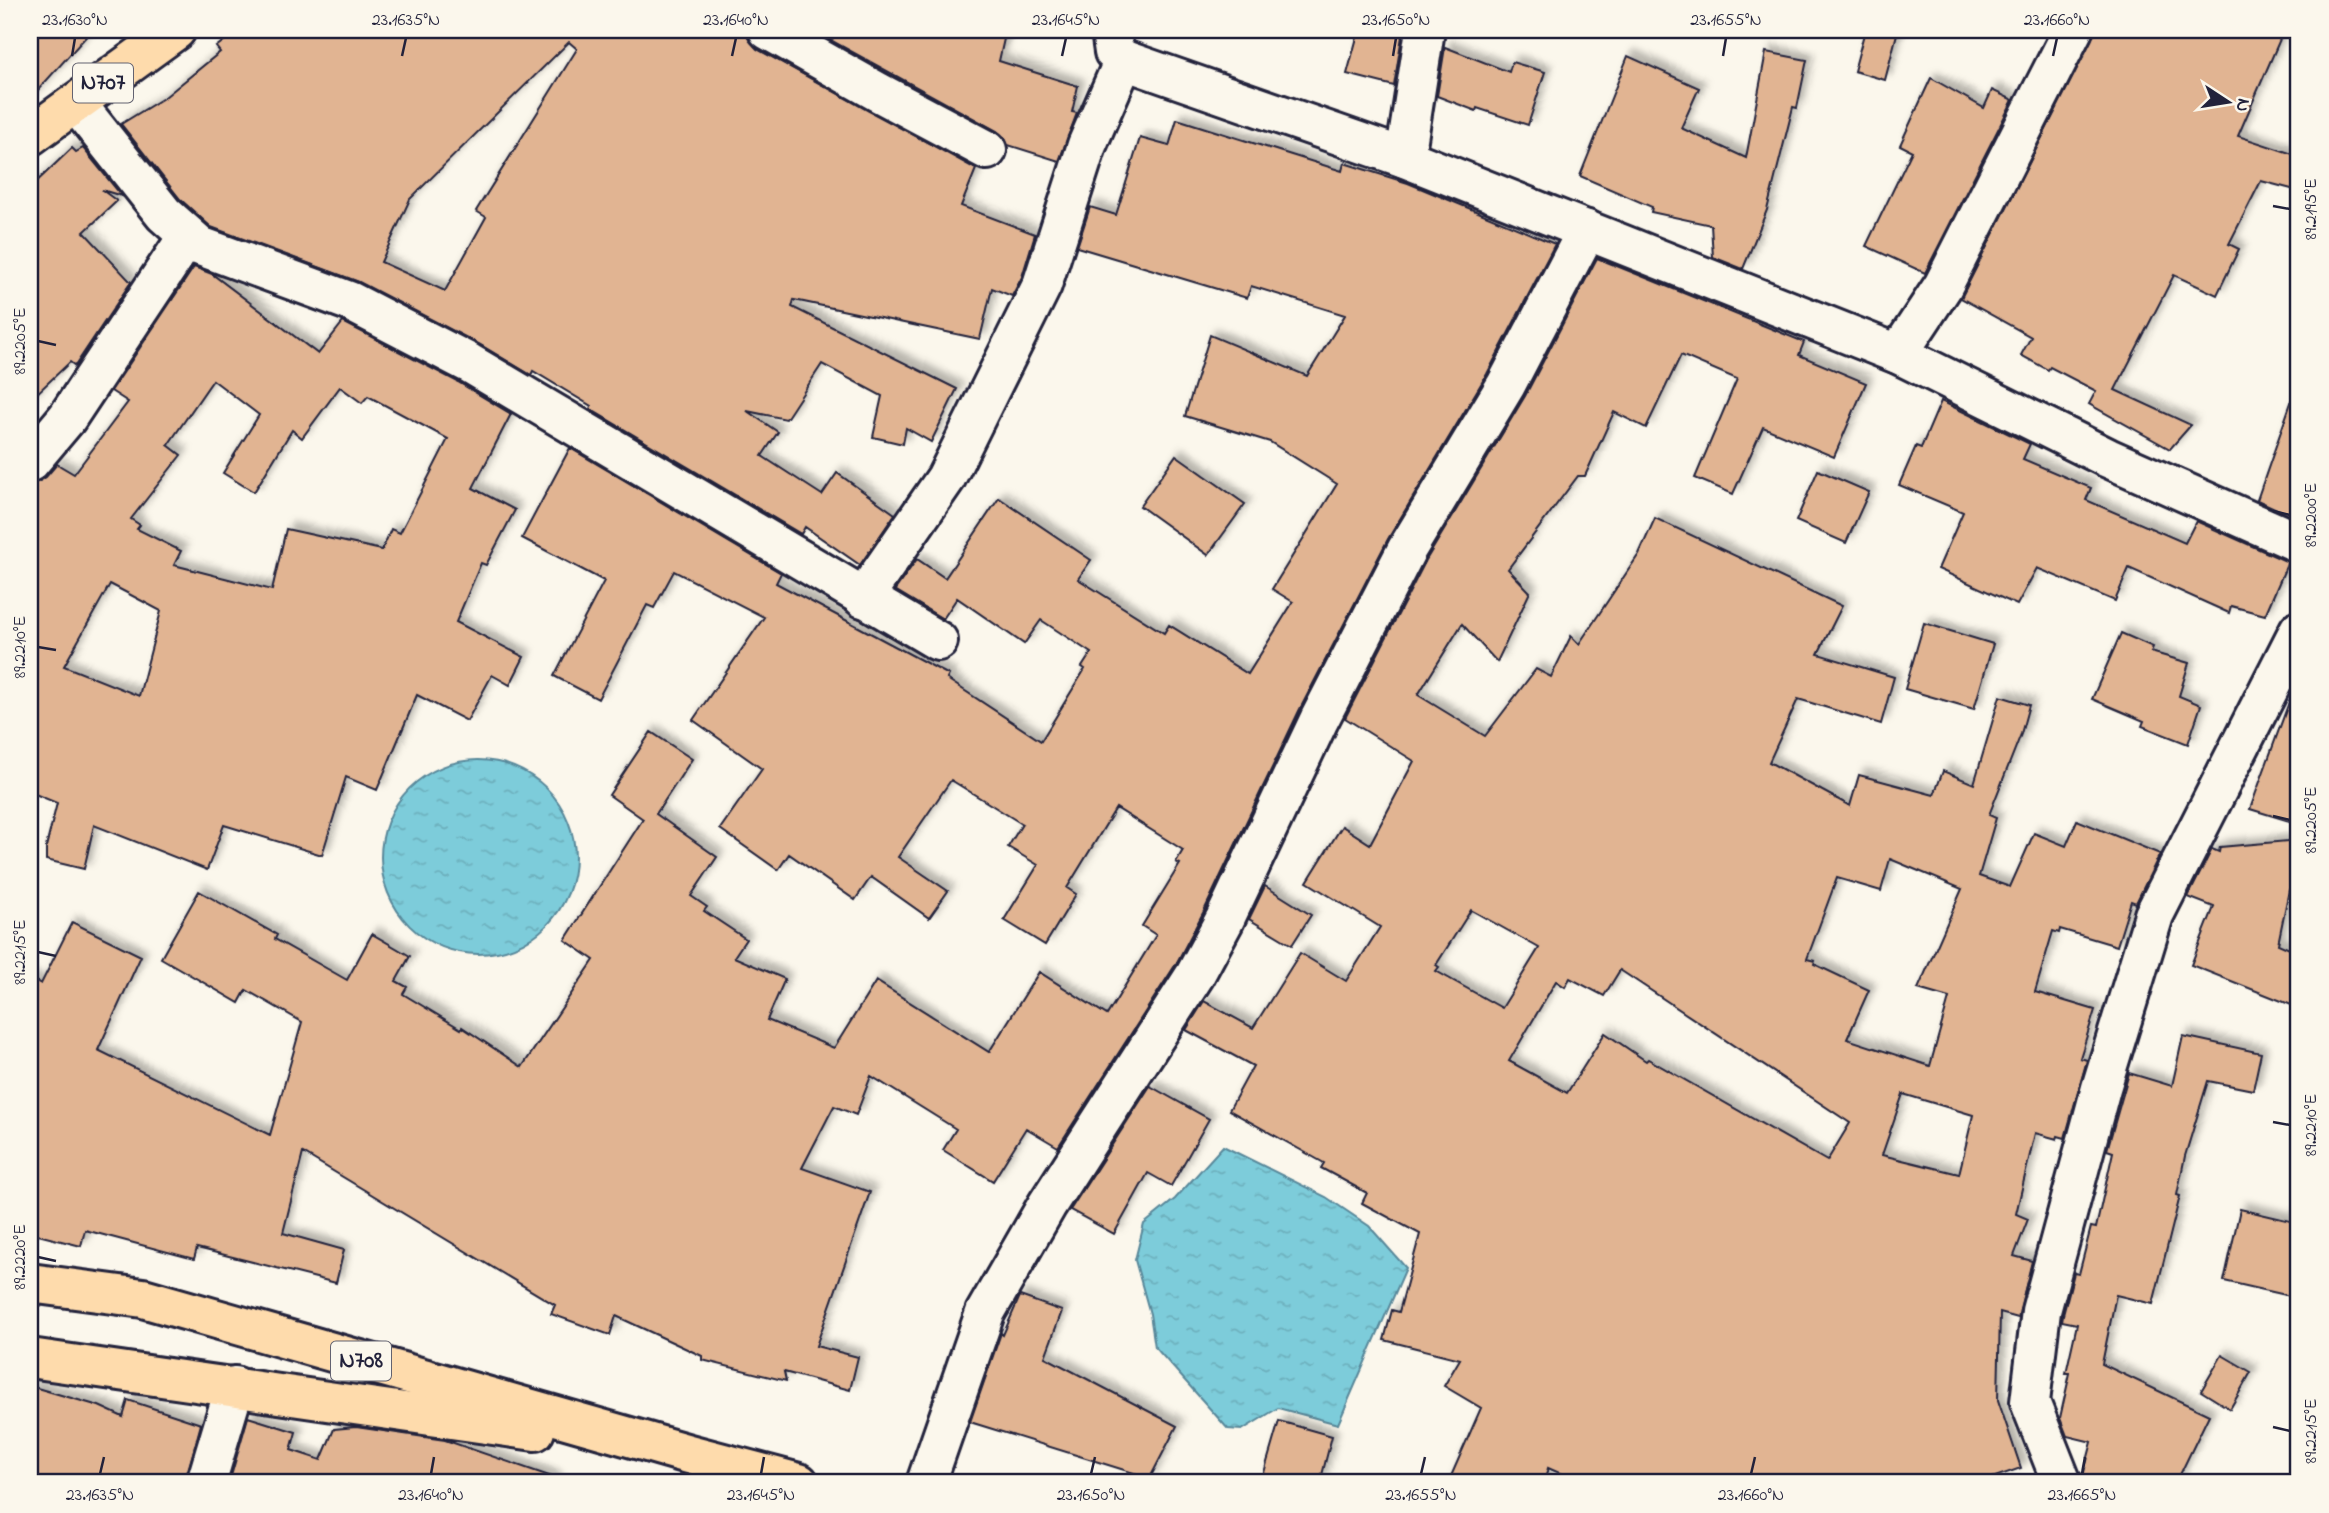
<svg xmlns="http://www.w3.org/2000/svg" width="2329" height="1513" font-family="'Indie Flower',sans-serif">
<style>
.water{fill:url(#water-ripples);stroke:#59889a;stroke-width:2}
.building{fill:#e1b492;stroke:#22223b;stroke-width:2;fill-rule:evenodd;filter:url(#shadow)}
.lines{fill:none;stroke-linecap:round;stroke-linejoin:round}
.minor-casing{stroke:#22223b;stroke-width:44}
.highway-casing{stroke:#22223b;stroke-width:44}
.minor{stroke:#fbf7ec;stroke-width:38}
.highway{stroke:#fedbac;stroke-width:38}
.ticks{fill:none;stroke:#22223b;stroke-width:2.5}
.labels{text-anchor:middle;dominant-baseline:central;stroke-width:5;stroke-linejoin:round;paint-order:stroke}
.shield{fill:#fbf7ec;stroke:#636270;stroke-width:2}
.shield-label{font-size:23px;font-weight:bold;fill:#22223b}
.neatline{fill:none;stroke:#22223b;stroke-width:2.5}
.ticks-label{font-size:18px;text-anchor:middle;fill:#22223b}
</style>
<defs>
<pattern id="water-ripples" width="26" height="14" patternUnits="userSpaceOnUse" patternTransform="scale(1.75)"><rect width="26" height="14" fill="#7dccda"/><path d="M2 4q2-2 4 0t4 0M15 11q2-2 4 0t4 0" fill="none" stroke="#6cafbc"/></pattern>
<filter id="shadow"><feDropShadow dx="6" dy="-6" stdDeviation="3.5" flood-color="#0004"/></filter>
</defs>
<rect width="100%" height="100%" fill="#fbf7ec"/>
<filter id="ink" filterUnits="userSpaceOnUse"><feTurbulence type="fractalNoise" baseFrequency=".0143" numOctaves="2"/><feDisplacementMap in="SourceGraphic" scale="14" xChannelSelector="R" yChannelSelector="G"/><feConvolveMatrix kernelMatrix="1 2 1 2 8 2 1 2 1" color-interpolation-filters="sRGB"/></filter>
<g filter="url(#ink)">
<g class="water">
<circle cx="478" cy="857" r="97"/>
<polygon points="1223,1146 1326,1197 1369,1226 1406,1268 1338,1424 1278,1408 1242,1430 1228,1429 1155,1347 1150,1314 1135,1260 1144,1224 1175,1199"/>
</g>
<g class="building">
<polygon points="30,30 92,30 30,99"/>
<path d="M 238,30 L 746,30 L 749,40 L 757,49 L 976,169 L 961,206 L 1035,234 L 1022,277 L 1012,296 L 992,288 L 980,339 L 794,300 L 792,307 L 957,389 L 931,442 L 906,428 L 903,444 L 873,437 L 882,396 L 822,364 L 786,419 L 747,411 L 778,432 L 762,456 L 822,495 L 837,473 L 895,514 L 860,565 L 805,527 L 801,534 L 590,409 L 591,406 L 533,371 L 531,375 L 479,344 L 359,282 L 211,227 L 180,199 L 121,124 L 165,97 L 220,52 L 216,47 ZM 569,42 L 577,49 L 476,211 L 486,217 L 445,291 L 381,262 L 410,199 Z"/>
<polygon points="812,30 1006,30 999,61 1078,86 1072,112 1077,113 1059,161 1008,145 1005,138 997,131"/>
<polygon points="1359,30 1403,30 1394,86 1347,74"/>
<polygon points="1865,30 1898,30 1885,80 1854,71"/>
<polygon points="2096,30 2284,30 2238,136 2299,156 2299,191 2261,181 2229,244 2239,249 2217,295 2174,275 2115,390 2191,425 2170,449 2089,404 2096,391 2050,367 2048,370 2021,355 2031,337 1961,298"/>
<polygon points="1445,47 1509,72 1512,62 1545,72 1528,125 1477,108 1476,111 1437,96"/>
<polygon points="1766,52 1807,60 1797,108 1793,107 1767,210 1743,269 1713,257 1711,225 1651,212 1652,207 1580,176 1628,56 1699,88 1681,128 1746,158"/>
<polygon points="1931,78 1984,108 1992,90 2013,100 1925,273 1866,246 1912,151 1900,145"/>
<polygon points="1177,119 1342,171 1344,163 1408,183 1555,244 1487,374 1388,539 1299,711 1204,911 1176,964 1058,1147 1026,1128 993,1181 943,1150 956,1129 871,1076 856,1115 834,1106 802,1168 870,1192 816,1346 858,1357 850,1390 784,1372 786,1381 702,1360 702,1356 616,1316 610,1335 551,1314 555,1305 303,1153 283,1233 344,1250 336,1283 197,1248 194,1259 85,1230 81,1246 30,1233 30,978 41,984 72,922 141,956 98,1050 270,1135 302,1022 246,990 239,1003 161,958 199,891 277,935 275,939 347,980 372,934 410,956 396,981 407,987 403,994 461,1029 462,1027 522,1067 594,960 565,940 643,819 609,795 651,732 692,759 656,814 717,857 691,896 707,907 704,911 746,939 734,957 785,979 767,1020 834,1048 876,981 989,1052 1039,972 1107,1015 1156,935 1142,926 1180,864 1176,862 1183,850 1116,808 1067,888 1076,894 1045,945 1004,920 1038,865 1008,847 1022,824 951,780 898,857 948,891 929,918 871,877 855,900 789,854 778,870 720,829 762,769 693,720 764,617 674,571 654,608 647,605 598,699 554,676 604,581 522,538 570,448 781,573 776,583 949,675 947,679 1041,741 1085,669 1082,667 1091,653 1041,620 1024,644 957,598 943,619 895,590 917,559 945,578 999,498 1091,560 1078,579 1164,633 1169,625 1248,674 1293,602 1272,589 1337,484 1270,442 1185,416 1210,335 1307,376 1345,315 1251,286 1247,298 1077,247 1090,207 1116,215 1140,138 1169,146"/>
<polygon points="72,148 76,152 83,148 122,196 102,190 117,201 84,232 131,282 75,366 70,362 30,400 30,188"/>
<path d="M 1597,258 L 1804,342 L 1799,355 L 1866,383 L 1834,457 L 1763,427 L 1733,494 L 1695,478 L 1737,379 L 1681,355 L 1646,428 L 1614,412 L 1585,476 L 1578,476 L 1508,569 L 1530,592 L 1497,662 L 1462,624 L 1418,695 L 1485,736 L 1536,669 L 1551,677 L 1571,636 L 1579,644 L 1639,554 L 1655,518 L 1842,606 L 1818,654 L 1894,677 L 1881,724 L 1798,699 L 1769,762 L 1850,806 L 1859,775 L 1934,795 L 1943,771 L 1974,784 L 2000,696 L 2029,705 L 2021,734 L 1989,815 L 1996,818 L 1979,876 L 2010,887 L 2034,833 L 2066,846 L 2077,820 L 2160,854 L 2136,903 L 2131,901 L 2117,946 L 2060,929 L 2059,933 L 2053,931 L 2035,992 L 2095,1010 L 2080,1058 L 2087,1060 L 2065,1138 L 2058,1136 L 2057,1139 L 2035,1133 L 2016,1214 L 2028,1219 L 2014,1256 L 2032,1261 L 2018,1318 L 2000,1313 L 1998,1400 L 2021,1468 L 1978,1483 L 1582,1483 L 1548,1468 L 1544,1483 L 1448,1483 L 1481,1408 L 1444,1386 L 1460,1359 L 1384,1340 L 1392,1310 L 1399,1312 L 1420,1234 L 1362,1203 L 1367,1193 L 1321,1168 L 1324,1163 L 1229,1110 L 1253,1066 L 1186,1030 L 1204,1001 L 1253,1028 L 1300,953 L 1346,981 L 1380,927 L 1307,882 L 1342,826 L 1370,844 L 1414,761 L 1345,718 L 1426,560 L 1525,396 ZM 1890,859 L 1962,889 L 1918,989 L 1949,998 L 1930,1066 L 1847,1039 L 1869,990 L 1814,964 L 1815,961 L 1807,959 L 1837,878 L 1881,891 ZM 1471,910 L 1539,948 L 1502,1008 L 1436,971 L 1439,967 L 1436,965 ZM 1620,970 L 1850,1123 L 1827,1161 L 1648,1059 L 1646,1061 L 1605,1033 L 1567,1093 L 1509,1061 L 1556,981 L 1565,987 L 1570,978 L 1604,996 ZM 1903,1094 L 1973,1115 L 1959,1174 L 1882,1155 Z"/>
<path d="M 194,267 L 212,274 L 318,354 L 343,322 L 458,382 L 511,414 L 473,488 L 515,510 L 486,565 L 481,563 L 456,622 L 524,657 L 510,685 L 492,675 L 467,721 L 417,695 L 377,790 L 346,777 L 322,855 L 224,825 L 207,870 L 94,825 L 84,869 L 46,860 L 46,847 L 57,803 L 30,792 L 30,744 L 38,722 L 34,719 L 30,727 L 30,483 L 38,482 L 46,477 L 57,464 L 74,474 L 128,402 L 111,391 ZM 213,380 L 259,415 L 223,473 L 254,492 L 292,430 L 302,438 L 340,387 L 362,403 L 368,396 L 448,439 L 400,533 L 391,529 L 382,550 L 286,529 L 272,590 L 174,565 L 181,551 L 137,529 L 140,525 L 131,519 L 181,455 L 168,445 ZM 110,584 L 161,611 L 139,696 L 64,666 Z"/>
<polygon points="2294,394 2299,395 2299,519 2257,500"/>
<polygon points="1941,401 2030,444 2023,459 2091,488 2086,500 2185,543 2196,521 2288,562 2265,615 2231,606 2229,613 2129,568 2115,601 2037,568 2017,605 1938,569 1963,512 1899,485 1916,446 1921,448"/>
<polygon points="1176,455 1245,504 1208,555 1140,506"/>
<polygon points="1818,470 1869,492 1846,543 1796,521"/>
<polygon points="1924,623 1993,644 1974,709 1905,689"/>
<polygon points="2121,633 2153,647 2151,652 2189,663 2179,696 2201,705 2188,744 2142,726 2144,721 2092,699"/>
<polygon points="2296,683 2299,684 2299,824 2250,809"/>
<polygon points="2299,840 2299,892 2289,890 2278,944 2299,953 2299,1008 2191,965 2214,907 2188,897 2212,849 2219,852 2220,847"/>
<polygon points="1265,886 1311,915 1292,945 1249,919"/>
<polygon points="2183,1036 2261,1053 2253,1090 2208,1081 2185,1156 2177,1195 2180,1196 2153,1304 2116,1295 2102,1364 2209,1415 2176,1483 2104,1483 2083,1476 2092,1442 2067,1436 2060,1418 2070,1373 2066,1373 2077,1324 2062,1321 2063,1315 2074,1273 2079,1274 2091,1227 2096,1228 2113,1152 2107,1150 2129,1073 2172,1086"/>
<polygon points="1150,1086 1209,1119 1171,1186 1148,1173 1114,1234 1070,1210"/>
<polygon points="2240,1209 2299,1223 2299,1298 2224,1281"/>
<polygon points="1020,1296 1062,1311 1045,1357 1177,1426 1150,1478 970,1422 1001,1333 1003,1335"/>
<polygon points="2222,1355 2251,1372 2230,1409 2201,1391"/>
<polygon points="30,1386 99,1406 123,1417 128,1400 201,1424 185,1483 119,1483 91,1475 88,1483 30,1483"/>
<polygon points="248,1417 296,1432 291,1450 321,1460 334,1429 356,1427 445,1440 555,1478 554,1483 229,1483"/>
<polygon points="1279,1421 1332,1436 1320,1483 1261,1483"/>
</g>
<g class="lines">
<g class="minor-casing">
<g id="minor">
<polyline points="768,30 878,92 987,150"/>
<polyline points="1114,30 1112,38 1114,52 1124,60 1405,158 1898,354 2108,458 2299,543"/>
<polyline points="76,103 164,214 200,246 349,301 469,363 938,641"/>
<polyline points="1405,158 1425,30"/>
<polyline points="1898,354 1943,286 2073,30"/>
<polyline points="30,462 67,418 188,236"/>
<polyline points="863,598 946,478 1042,285 1087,145 1124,60"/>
<polyline points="206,1483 235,1386"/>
<polyline points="926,1483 985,1313 1047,1205 1195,975 1224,921 1319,720 1407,549 1506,385 1587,230"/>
<polyline points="2062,1483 2030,1402 2041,1311 2101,1088 2154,915 2299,630"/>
</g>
</g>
<g class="highway-casing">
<g id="highway">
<polyline points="30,136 176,30"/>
<polyline points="30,1283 143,1298 689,1454 799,1483"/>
<polyline points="30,1358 535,1431"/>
</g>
</g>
<use href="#minor" class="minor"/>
<use href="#highway" class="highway"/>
</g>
</g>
<path class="ticks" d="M 72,56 L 75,38M 402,56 L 406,38M 732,56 L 736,38M 1062,56 L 1066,38M 1393,56 L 1396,38M 1723,56 L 1726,38M 2053,56 L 2057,38M 2273,206 L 2290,209M 38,341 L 56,345M 2273,511 L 2290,515M 38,647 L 56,650M 2273,816 L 2290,820M 38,952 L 56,956M 2273,1122 L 2290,1125M 38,1257 L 56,1261M 2273,1427 L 2290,1431M 100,1474 L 104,1457M 431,1474 L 434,1457M 761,1474 L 764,1457M 1091,1474 L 1095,1457M 1421,1474 L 1425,1457M 1751,1474 L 1755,1457M 2082,1474 L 2085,1457"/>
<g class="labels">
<g class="shield">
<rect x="73" y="63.5" width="60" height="39" rx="5"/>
<rect x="331" y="1341.5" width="60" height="39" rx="5"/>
</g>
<g class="shield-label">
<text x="103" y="83">N707</text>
<text x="361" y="1361">N708</text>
</g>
</g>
<rect width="2329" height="1513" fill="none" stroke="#fbf7ec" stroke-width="77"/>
<g transform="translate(2228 102) rotate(102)" stroke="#fbf7ec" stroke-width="5" paint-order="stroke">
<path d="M0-5L12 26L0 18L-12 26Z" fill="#22223b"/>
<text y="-10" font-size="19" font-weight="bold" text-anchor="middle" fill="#22223b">N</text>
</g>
<rect x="38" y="38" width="2252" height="1436" class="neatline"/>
<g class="ticks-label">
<text x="75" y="25">23.1630°N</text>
<text x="406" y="25">23.1635°N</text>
<text x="736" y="25">23.1640°N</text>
<text x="1066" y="25">23.1645°N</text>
<text x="1396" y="25">23.1650°N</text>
<text x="1726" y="25">23.1655°N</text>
<text x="2057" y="25">23.1660°N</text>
<text transform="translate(2310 209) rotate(-90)" y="6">89.2195°E</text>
<text transform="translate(19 341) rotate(-90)" y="6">89.2205°E</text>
<text transform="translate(2310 515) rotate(-90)" y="6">89.2200°E</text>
<text transform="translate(19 647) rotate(-90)" y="6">89.2210°E</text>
<text transform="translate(2310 820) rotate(-90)" y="6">89.2205°E</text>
<text transform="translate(19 952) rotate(-90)" y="6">89.2215°E</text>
<text transform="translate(2310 1125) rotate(-90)" y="6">89.2210°E</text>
<text transform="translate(19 1257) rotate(-90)" y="6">89.2220°E</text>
<text transform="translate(2310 1431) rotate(-90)" y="6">89.2215°E</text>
<text x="100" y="1500">23.1635°N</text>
<text x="431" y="1500">23.1640°N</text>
<text x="761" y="1500">23.1645°N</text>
<text x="1091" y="1500">23.1650°N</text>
<text x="1421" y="1500">23.1655°N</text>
<text x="1751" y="1500">23.1660°N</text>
<text x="2082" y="1500">23.1665°N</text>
</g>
</svg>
